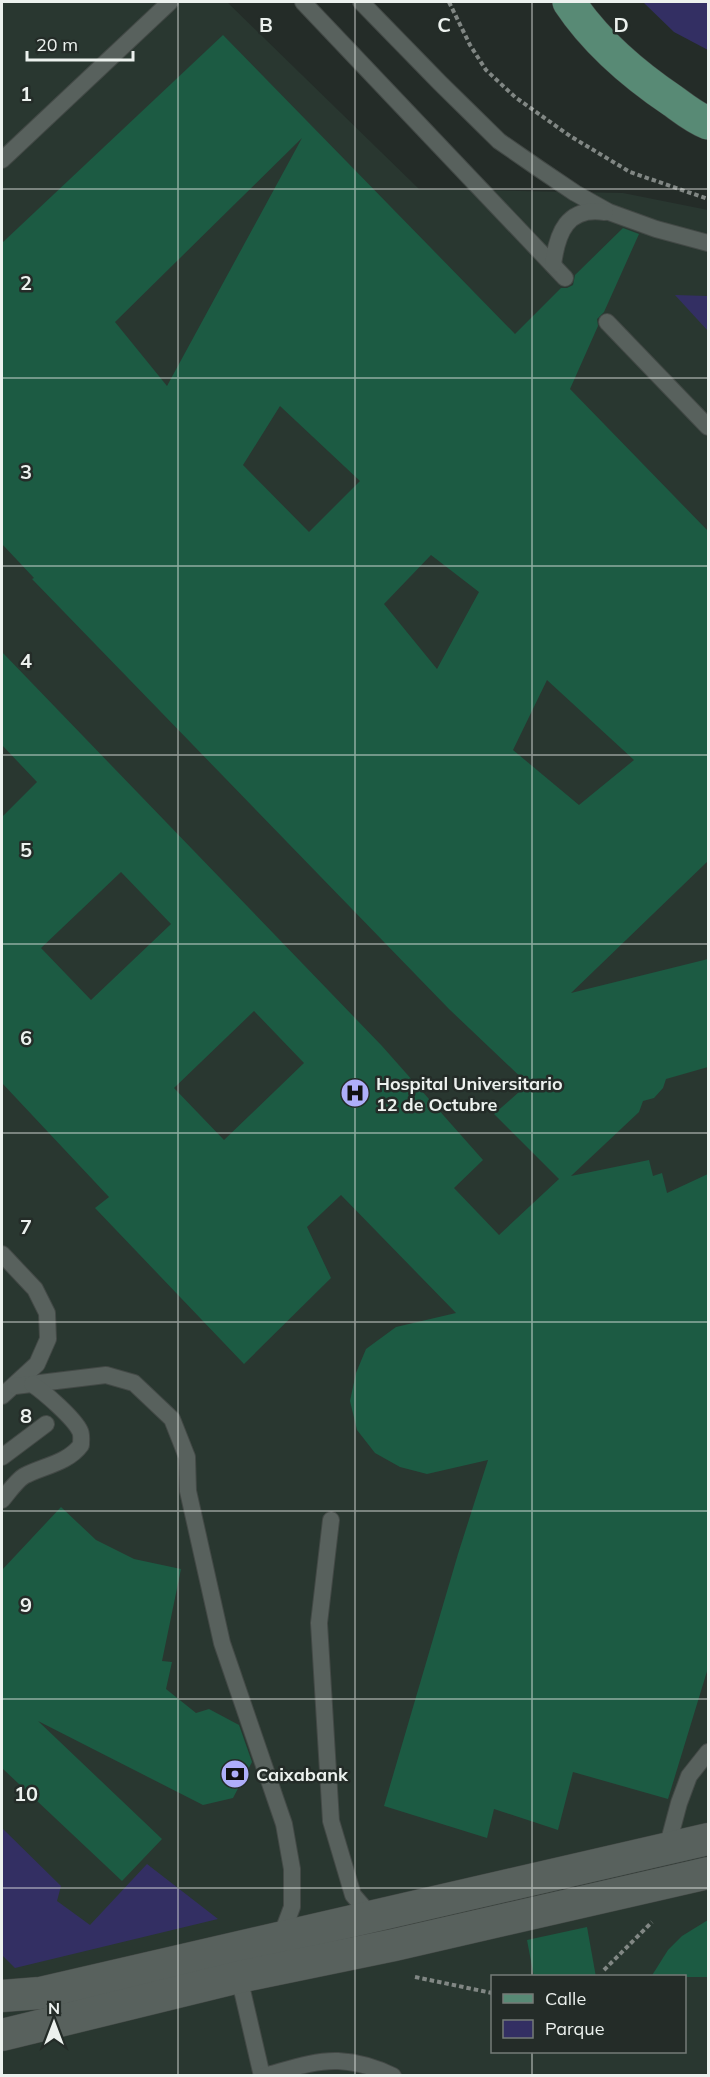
<svg xmlns="http://www.w3.org/2000/svg" width="710" height="2077" font-family="Mulish,sans-serif">
<style>
.built{fill:#293730;fill-rule:evenodd}
.green{fill:#332f63}
.building{fill:#1c5b43;fill-rule:evenodd}
.lines{fill:none;stroke-linecap:round;stroke-linejoin:round}
.lane-casing{stroke:#434946;stroke-width:18}
.street-casing{stroke:#434946;stroke-width:33}
.primary-casing{stroke:#434946;stroke-width:34}
.path{stroke:#818784;stroke-width:4;stroke-dasharray:4.5 3;stroke-linecap:butt}
.lane{stroke:#58615d;stroke-width:16}
.street{stroke:#58615d;stroke-width:32}
.primary{stroke:#588a75;stroke-width:33}
.grid{fill:none;stroke:#ecf1ee;stroke-width:1.5;stroke-opacity:0.55}
.labels{text-anchor:middle;dominant-baseline:central;stroke-width:5;stroke-linejoin:round;paint-order:stroke}
.poi-label{font-size:18px;font-weight:bold;fill:#ecf1ee;stroke:#242c28;text-anchor:start}
.grid-label{font-size:20px;text-anchor:middle;font-weight:bold;fill:#ecf1ee;stroke:#242c28;stroke-width:5;stroke-linejoin:round;paint-order:stroke}
</style>
<rect width="100%" height="100%" fill="#242c28"/>
<path class="built" d="M 2,2 L 227,2 L 419,189 L 623,193 L 708,210 L 708,2075 L 2,2076 ZM 492,1976 L 684,1976 L 684,2052 L 492,2052 Z"/>
<g class="green">
<polygon points="643,2 708,2 708,50 674,32"/>
<polygon points="675,295 708,296 708,331"/>
<polygon points="2,1828 61,1886 57,1901 90,1925 147,1864 218,1919 15,1968 2,1955"/>
</g>
<g class="building">
<path d="M 223,35 L 515,334 L 561,288 L 567,288 L 573,285 L 575,275 L 623,228 L 639,234 L 604,312 L 597,319 L 598,326 L 570,389 L 708,531 L 708,861 L 571,993 L 708,959 L 708,1067 L 666,1079 L 663,1088 L 654,1098 L 643,1101 L 639,1112 L 571,1176 L 649,1160 L 653,1176 L 662,1173 L 667,1193 L 708,1174 L 708,1668 L 668,1799 L 573,1772 L 558,1830 L 494,1809 L 487,1838 L 384,1806 L 458,1554 L 488,1460 L 427,1474 L 400,1467 L 375,1453 L 357,1430 L 350,1401 L 356,1373 L 366,1349 L 396,1327 L 456,1313 L 341,1195 L 307,1227 L 331,1278 L 244,1364 L 95,1208 L 109,1197 L 2,1083 L 2,817 L 37,782 L 2,745 L 2,652 L 382,1046 L 483,1160 L 454,1188 L 499,1235 L 559,1179 L 494,1114 L 528,1084 L 449,1009 L 32,579 L 34,578 L 2,544 L 2,243 ZM 302,138 L 167,386 L 115,322 ZM 280,406 L 360,481 L 309,532 L 243,465 ZM 431,555 L 479,592 L 437,669 L 384,604 ZM 547,680 L 634,760 L 579,805 L 513,750 ZM 121,872 L 171,924 L 91,1000 L 41,948 ZM 254,1011 L 304,1063 L 224,1140 L 174,1088 Z"/>
<polygon points="61,1507 96,1540 134,1559 181,1569 162,1661 172,1662 166,1689 196,1713 209,1709 239,1725 252,1762 233,1798 203,1805 38,1721 162,1839 122,1881 2,1768 2,1570"/>
<polygon points="708,1920 708,1977 651,1977 668,1950 682,1936"/>
<polygon points="587,1927 596,1977 534,1977 527,1940"/>
</g>
<g class="lines">
<g class="lane-casing">
<g id="lane">
<polyline points="303,2 565,278"/>
<polyline points="361,2 440,83 499,141 538,168 575,193 609,212 656,229 708,243"/>
<polyline points="2,160 170,2"/>
<path d="M 553,265 C 557,233 567,206 605,212"/>
<polyline points="607,322 708,427"/>
<polyline points="2,1254 35,1289 47,1313 48,1339 37,1364 2,1396"/>
<polyline points="15,1386 106,1375 134,1383 172,1419 187,1457 188,1491 222,1643 284,1824 292,1869 292,1907 280,1939"/>
<polyline points="2,1457 46,1424"/>
<path d="M 2,1500 C 8,1493 16,1481 24,1476 C 43,1466 68,1463 81,1445 C 81,1440 82,1435 80,1431 C 74,1418 44,1392 32,1384"/>
<polyline points="331,1520 319,1623 331,1821 353,1895 372,1917"/>
<polyline points="667,1848 679,1803 689,1776 708,1752"/>
<polyline points="239,1977 262,2076"/>
<path d="M 264,2076 C 287,2070 314,2060 338,2061 C 356,2062 377,2068 393,2076"/>
</g>
</g>
<g class="street-casing">
<g id="street">
<polyline points="2,1996 40,1993 708,1839"/>
<polyline points="2,2035 239,1977 394,1945 708,1873"/>
</g>
</g>
<g class="primary-casing">
<path id="primary" d="M 569,2 C 595,41 633,74 673,101 C 684,109 695,118 708,123"/>
</g>
<g class="path">
<polyline points="449,2 470,45 486,70 515,97 570,136 630,172 708,199"/>
<polyline points="604,1970 652,1922"/>
<polyline points="415,1977 492,1993"/>
</g>
<use href="#lane" class="lane"/>
<use href="#street" class="street"/>
<use href="#primary" class="primary"/>
</g>
<path class="grid" d="M 178,2 L 178,2076M 355,2 L 355,2076M 532,2 L 532,1976M 2,189 L 708,189M 2,378 L 708,378M 2,566 L 708,566M 2,755 L 708,755M 2,944 L 708,944M 2,1133 L 708,1133M 2,1322 L 708,1322M 2,1511 L 708,1511M 2,1699 L 708,1699M 2,1888 L 708,1888M 532,2052 L 532,2076"/>
<defs>
<g id="hospital-disc" transform="scale(1.5)"><circle r="9.5" fill="#afaefa" stroke="#242c28"/><path d="M-5-5h3v3.5h4V-5h3V5h-3V1.5h-4V5h-3Z" fill="#111"/></g>
<g id="bank-disc" transform="scale(1.5)"><circle r="9.5" fill="#afaefa" stroke="#242c28"/><path d="M-6-4H6V4H-6ZM0-2.3a2.3 2.3 0 1 0 0 4.6a2.3 2.3 0 1 0 0-4.6Z" fill="#111"/></g>
</defs>
<g fill-rule="evenodd">
<use href="#hospital-disc" x="355" y="1093"/>
<use href="#bank-disc" x="235" y="1774"/>
</g>
<g class="labels">
<g class="poi-label">
<text x="376" y="1083">Hospital Universitario<tspan x="376" dy="21">12 de Octubre</tspan></text>
<text x="256" y="1774">Caixabank</text>
</g>
</g>
<g class="grid-label">
<text x="266" y="32">B</text>
<text x="444" y="32">C</text>
<text x="621" y="32">D</text>
<text x="26" y="101">1</text>
<text x="26" y="290">2</text>
<text x="26" y="479">3</text>
<text x="26" y="668">4</text>
<text x="26" y="857">5</text>
<text x="26" y="1045">6</text>
<text x="26" y="1234">7</text>
<text x="26" y="1423">8</text>
<text x="26" y="1612">9</text>
<text x="26" y="1801">10</text>
</g>
<rect width="710" height="2077" fill="none" stroke="#ecf1ee" stroke-width="6"/>
<rect x="491" y="1975" width="195" height="78" fill="#242c28" stroke="#747b77" stroke-width="1.5"/>
<rect x="503" y="1994" width="30" height="9" fill="#588a75" stroke="#747b77" stroke-width="1.5"/>
<text x="545" y="2005" font-size="18" fill="#ecf1ee">Calle</text>
<rect x="503" y="2020" width="30" height="18" fill="#332f63" stroke="#747b77" stroke-width="1.5"/>
<text x="545" y="2035" font-size="18" fill="#ecf1ee">Parque</text>
<g transform="translate(54 2023)" stroke="#242c28" stroke-width="4.5" paint-order="stroke">
<path d="M0-4.5L10 22L0 15L-10 22Z" fill="#ecf1ee"/>
<text y="-9" font-size="16" font-weight="bold" text-anchor="middle" fill="#ecf1ee">N</text>
</g>
<path d="M27 51v9h106v-9" fill="none" stroke="#ecf1ee" stroke-width="3"/>
<text x="36" y="51" font-size="18" fill="#ecf1ee" stroke="#242c28" stroke-width="4.5" paint-order="stroke">20 m</text>
</svg>
